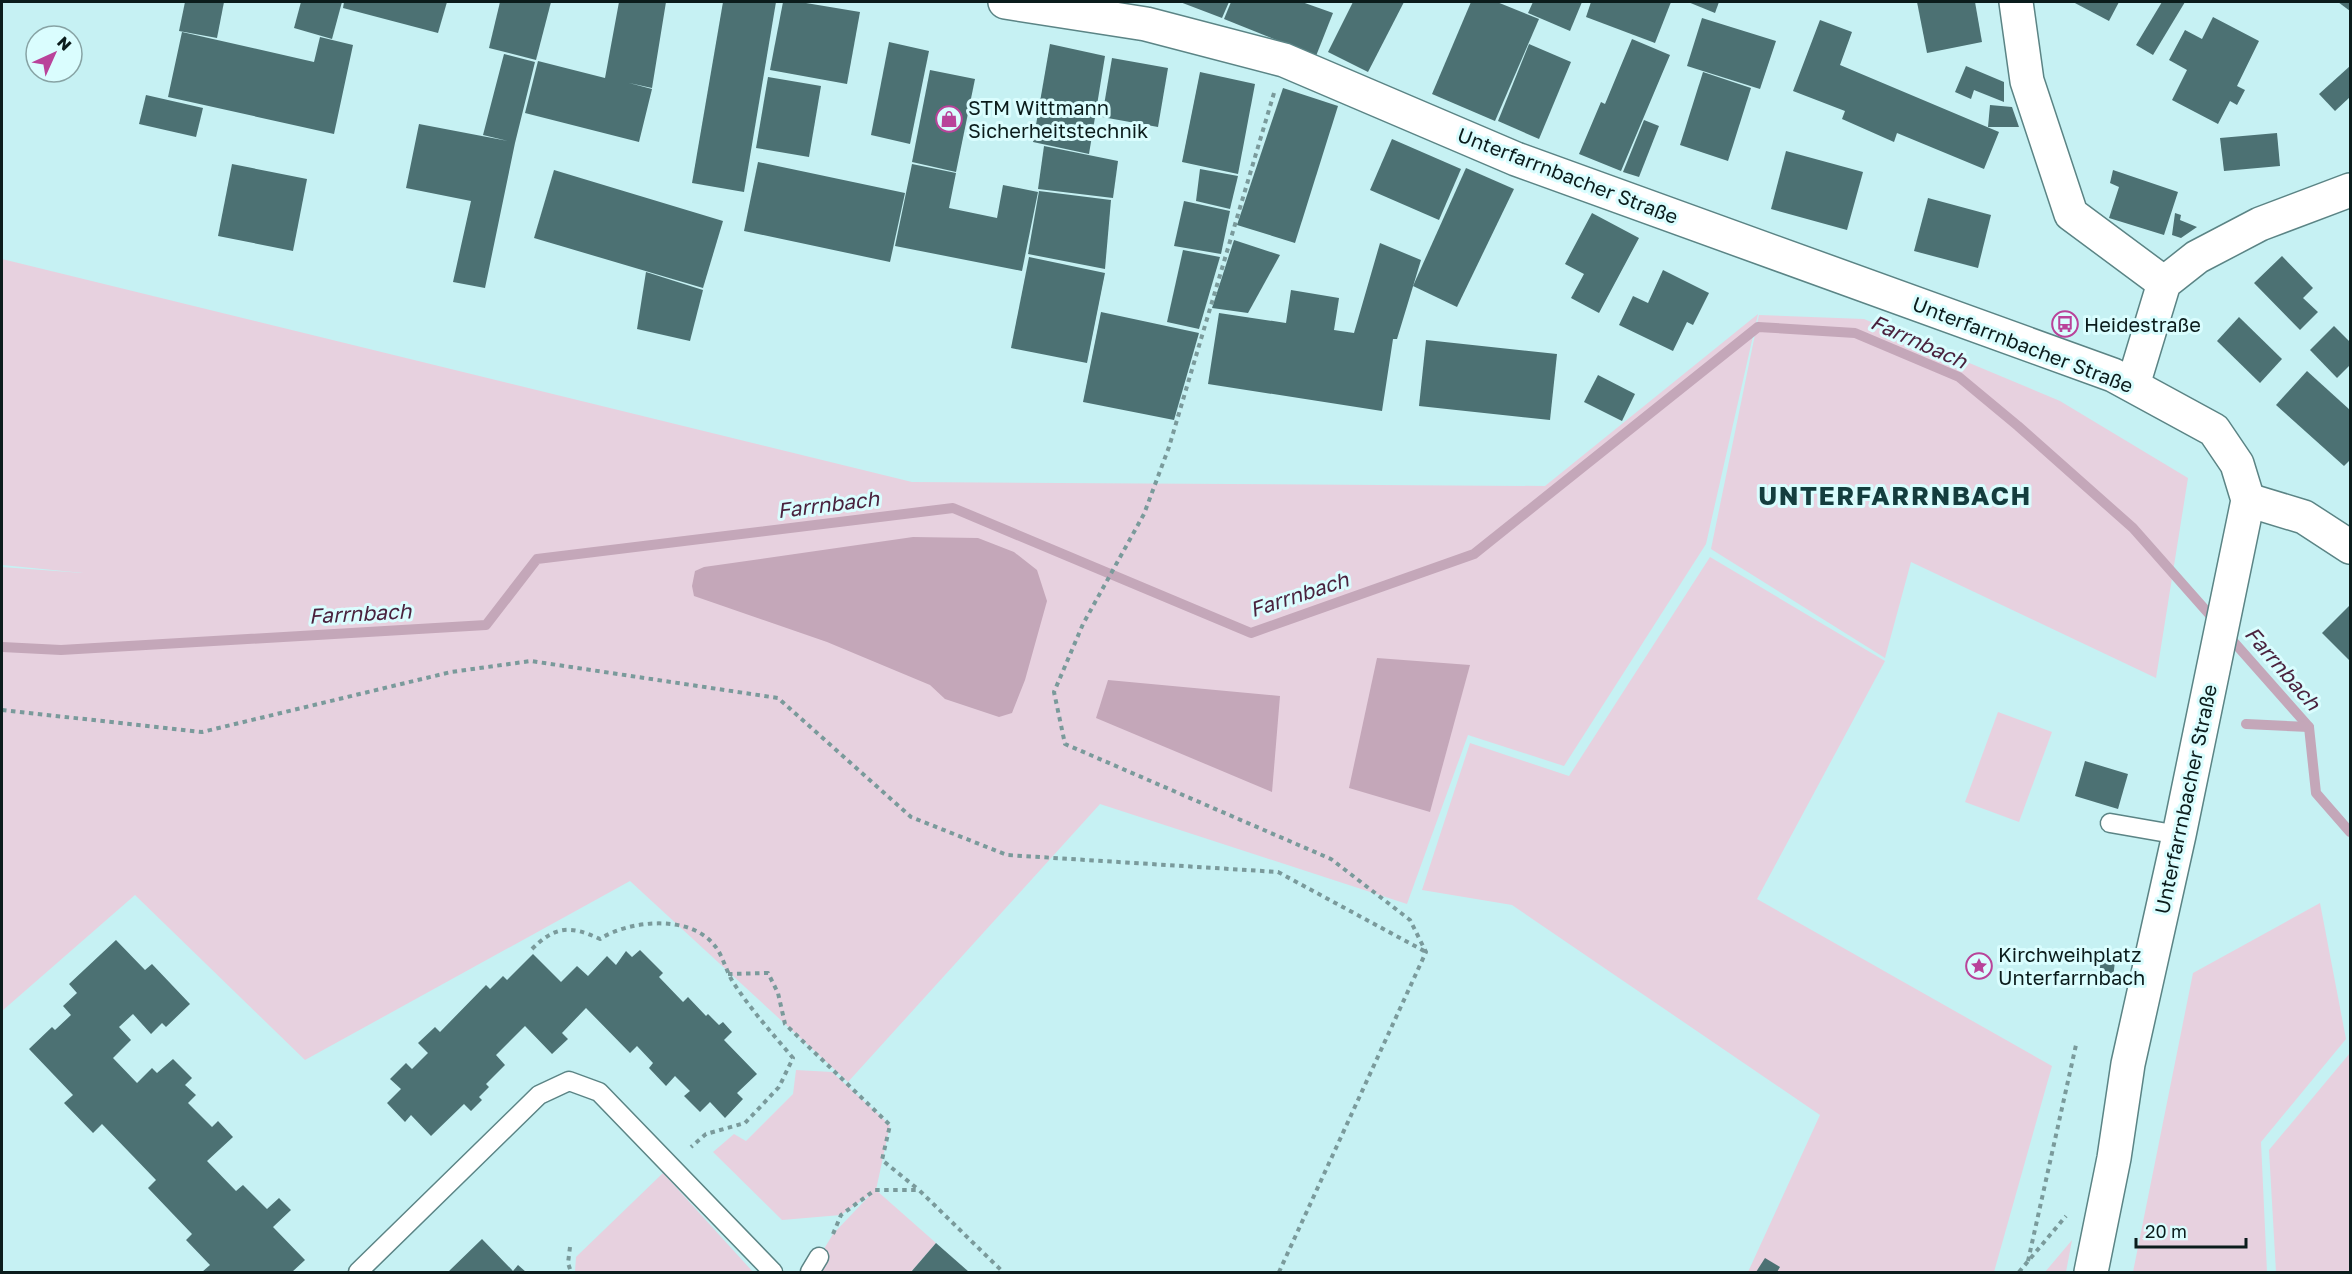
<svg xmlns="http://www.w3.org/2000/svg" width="2352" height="1274" font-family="'Golos Text',sans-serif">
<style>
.green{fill:#e7d1df}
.water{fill:#c4a7b9}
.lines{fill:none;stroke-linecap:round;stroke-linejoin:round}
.stream{stroke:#c4a7b9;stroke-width:10}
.building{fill:#4c7173}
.lane-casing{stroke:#5b8485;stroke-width:21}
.street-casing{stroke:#5b8485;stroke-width:36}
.secondary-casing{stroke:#5b8485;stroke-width:36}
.path{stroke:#7a9a9b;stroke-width:4;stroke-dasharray:4.5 4.5;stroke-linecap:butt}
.lane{stroke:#fff;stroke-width:18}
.street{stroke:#fff;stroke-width:33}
.secondary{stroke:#fff;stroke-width:33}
.labels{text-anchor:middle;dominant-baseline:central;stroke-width:6;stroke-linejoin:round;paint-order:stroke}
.poi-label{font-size:20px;fill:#0b1c1c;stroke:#dafdfe;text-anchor:start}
.street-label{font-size:20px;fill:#0b1c1c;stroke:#dafdfe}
.water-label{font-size:21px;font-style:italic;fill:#4a223e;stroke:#dafdfe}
.district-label{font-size:26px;font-weight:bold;letter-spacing:1.5px;fill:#143d3e;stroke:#dafdfe}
</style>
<rect width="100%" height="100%" fill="#c6f1f3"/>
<g class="green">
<polygon points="2,259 912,482 1545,486 1758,314 1706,544 1564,766 1468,735 1407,904 1100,804 848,1082 630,881 305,1060 135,895 2,1011 2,567 83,573 2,565"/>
<polygon points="1759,315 1864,319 2060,401 2188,478 2156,678 1911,562 1885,658 1711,549"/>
<polygon points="1710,557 1885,661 1757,899 2052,1066 1994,1272 1748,1272 1820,1115 1512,905 1422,890 1470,743 1569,776"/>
<polygon points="1998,712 2052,732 2019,822 1965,802"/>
<polygon points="2320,903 2346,1039 2261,1142 2267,1272 2133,1272 2193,973"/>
<polygon points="2350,1053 2350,1272 2276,1272 2269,1150"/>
<polygon points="796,1070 832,1072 890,1125 876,1190 936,1243 911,1272 810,1272 833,1234 872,1193 841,1215 782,1220 713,1152 734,1134 746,1141 793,1094"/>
<polygon points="663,1173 753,1272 575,1272 576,1257"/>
<polygon points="2072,1240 2066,1272 2045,1272"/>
</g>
<g class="water">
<polygon points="913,537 978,538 1014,552 1037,570 1047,601 1025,680 1012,713 999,717 945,699 930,685 827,642 694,596 692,586 695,571 704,567"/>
<polygon points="1377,658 1470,665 1430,812 1349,788"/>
<polygon points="1108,680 1280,696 1272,792 1096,718"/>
</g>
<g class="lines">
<g class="stream">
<polyline points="2,647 61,650 486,625 537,559 953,508 1251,633 1474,554 1758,327 1855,333 1959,377 2018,426 2133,528 2309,727 2316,793 2350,832"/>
<polyline points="2246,724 2309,727"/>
</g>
</g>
<g class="building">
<polygon points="185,2 224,2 217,38 179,31"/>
<polygon points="301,2 342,2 332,39 294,28"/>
<polygon points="344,2 447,2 438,33 343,8"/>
<polygon points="500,2 551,2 536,60 489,48"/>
<polygon points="619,2 666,2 652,88 629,83 652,89 639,142 525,113 538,61 605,78"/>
<polygon points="723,2 776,2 744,192 692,183"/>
<polygon points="783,2 800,2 860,12 847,84 770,70"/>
<polygon points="1180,2 1229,2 1222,18"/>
<polygon points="1231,2 1302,2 1333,13 1316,56 1224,19"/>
<polygon points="1353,2 1404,2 1368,72 1328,52"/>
<polygon points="1471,2 1497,2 1539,19 1495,121 1432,94"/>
<polygon points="1533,2 1582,2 1570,31 1528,13"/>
<polygon points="1591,2 1671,2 1655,43 1586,17"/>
<polygon points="1688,2 1719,2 1715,13"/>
<polygon points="1917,2 1975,2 1982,42 1927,53"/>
<polygon points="2073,2 2119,2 2109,21"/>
<polygon points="2162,2 2185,2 2153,55 2136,45"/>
<polygon points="2338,2 2350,2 2350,11"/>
<polygon points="2213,17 2259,41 2237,86 2245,90 2237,105 2230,101 2218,124 2172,100 2187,70 2169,60 2185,30 2202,39"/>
<polygon points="1702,18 1776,41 1760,89 1687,66"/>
<polygon points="1820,20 1852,32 1840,65 1999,132 1984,169 1897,133 1894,142 1842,119 1845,111 1793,91"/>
<polygon points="182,32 314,62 320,37 353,45 334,134 168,97"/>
<polygon points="1632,39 1670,55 1621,171 1579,154 1601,102 1605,104"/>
<polygon points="889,42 929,51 910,144 871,135"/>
<polygon points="1050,44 1105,56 1089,154 1033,142"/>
<polygon points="1529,44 1571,62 1539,139 1498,121"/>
<polygon points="504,54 535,62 515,143 485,288 453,282 471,201 406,188 419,124 508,141 483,135"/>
<polygon points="1112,58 1168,68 1158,127 1102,117"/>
<polygon points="1966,66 2004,82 2004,102 1974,90 1971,99 1955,92"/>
<polygon points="2350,66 2350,97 2335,111 2319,94"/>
<polygon points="930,70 975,79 956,172 912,162"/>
<polygon points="1200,72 1255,84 1238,174 1182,162"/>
<polygon points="1703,72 1751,88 1728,161 1680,145"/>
<polygon points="768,77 821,86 809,157 756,148"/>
<polygon points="1283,88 1338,106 1295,243 1237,225"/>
<polygon points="146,95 203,108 196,137 139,124"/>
<polygon points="1990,105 2012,107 2019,127 1988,127"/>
<polygon points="1644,120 1659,126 1639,177 1623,172"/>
<polygon points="2277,133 2280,166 2224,171 2220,138"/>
<polygon points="1392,139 1461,169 1439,220 1370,190"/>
<polygon points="1044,146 1118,161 1113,198 1038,189"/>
<polygon points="1786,151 1863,172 1847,230 1771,209"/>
<polygon points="758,162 905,193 890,262 744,231"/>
<polygon points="232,164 307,179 293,251 218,236"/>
<polygon points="912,164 956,173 949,208 997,218 1003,185 1038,192 1022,271 895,246"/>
<polygon points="1466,168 1514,189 1457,307 1413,286"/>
<polygon points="1200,169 1238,176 1230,209 1196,201"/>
<polygon points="554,170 723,221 703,288 534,238"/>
<polygon points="2113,170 2178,192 2164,235 2109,218 2119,187 2110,183"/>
<polygon points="1039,191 1111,200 1105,269 1028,254"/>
<polygon points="1928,198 1991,215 1978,268 1914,251"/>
<polygon points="1184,201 1230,211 1221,254 1174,246"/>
<polygon points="1592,213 1639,238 1599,313 1571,298 1584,274 1565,264"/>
<polygon points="2175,213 2181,215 2180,220 2197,227 2181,238 2172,235"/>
<polygon points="1234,240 1280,255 1248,313 1212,308"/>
<polygon points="1380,243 1421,260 1397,339 1393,339 1382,411 1208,384 1219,313 1286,323 1291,290 1339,298 1334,330 1354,333"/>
<polygon points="1183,250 1220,257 1199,329 1167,322"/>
<polygon points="2282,256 2313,288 2303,298 2318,312 2300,330 2254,283"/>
<polygon points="1029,257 1105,273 1087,363 1011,348"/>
<polygon points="1663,270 1709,293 1693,325 1687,322 1673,351 1619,325 1633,296 1648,303"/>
<polygon points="646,272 703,290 690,341 637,329"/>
<polygon points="1101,312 1199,333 1174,420 1083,402"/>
<polygon points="2239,317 2282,359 2260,383 2217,341"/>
<polygon points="2334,326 2350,342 2350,365 2337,378 2310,350"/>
<polygon points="1426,340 1557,354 1550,420 1419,406"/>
<polygon points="2307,371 2350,410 2350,460 2344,466 2276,405"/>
<polygon points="1598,375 1635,394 1622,421 1584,402"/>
<polygon points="2350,605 2350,661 2322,633"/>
<polygon points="2085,761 2128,774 2118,809 2075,796"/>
<polygon points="116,940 145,970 152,964 190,1004 166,1027 162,1023 151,1034 133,1014 119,1027 131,1040 113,1058 137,1083 152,1068 157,1073 173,1059 192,1078 185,1085 196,1095 188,1103 212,1127 218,1121 233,1137 207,1161 236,1191 243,1185 267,1209 279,1198 291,1210 273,1227 305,1260 292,1272 202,1272 210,1265 186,1240 192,1234 148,1188 156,1180 102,1124 93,1133 64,1103 73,1095 29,1049 52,1027 55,1030 71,1015 63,1006 77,993 69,984"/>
<polygon points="640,950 663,973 659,977 683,1002 688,997 706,1016 708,1014 719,1025 723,1022 732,1032 724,1040 757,1074 737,1093 743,1099 725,1118 710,1102 700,1112 684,1096 690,1091 675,1076 666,1086 649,1068 653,1063 637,1046 630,1053 586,1008 562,1033 568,1039 552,1054 525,1026 496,1055 505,1065 486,1084 489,1087 479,1097 482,1100 471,1111 464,1104 431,1136 411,1115 405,1122 387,1103 401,1089 390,1079 406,1063 412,1069 428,1053 418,1043 435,1027 440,1032 486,985 490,989 503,976 507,980 533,954 561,982 577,966 588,976 607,956 616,965 626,951 632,957"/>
<polygon points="2101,958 2115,961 2113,978 2099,976"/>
<polygon points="482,1239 513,1271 518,1265 526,1272 448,1272"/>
<polygon points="936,1243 969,1272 911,1272"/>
<polygon points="1765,1258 1780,1267 1777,1272 1756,1272"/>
</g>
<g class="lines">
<g class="lane-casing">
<g id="lane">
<polyline points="2110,823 2179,835"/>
<polyline points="358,1272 539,1095 569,1081 599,1092 773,1272"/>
<polyline points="810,1272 819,1257"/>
</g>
</g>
<g class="street-casing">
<g id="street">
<polyline points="2016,2 2027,81 2071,214 2164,283"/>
<polyline points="2133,385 2164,283 2197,257 2260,224 2350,190"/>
</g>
</g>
<g class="secondary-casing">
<g id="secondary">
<polyline points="1005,2 1146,24 1284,60 1516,159 2113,375 2214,430 2237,464 2248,500 2179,835 2128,1064 2114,1158 2091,1272"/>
<polyline points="2248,500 2304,517 2350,547"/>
</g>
</g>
<g class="path">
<polyline points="1274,93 1169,447 1144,514 1083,624 1054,692 1065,744 1331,859 1410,920 1426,952 1279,1272"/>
<polyline points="2,710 202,732 451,672 531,661 778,698 911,817 1007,855 1278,872 1426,952"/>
<path d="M 532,949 C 555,926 570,925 600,939 C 629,920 691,914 715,946 C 723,956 726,971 733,982 C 751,1010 772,1033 793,1058 L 779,1087 L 745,1123 L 706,1134 L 691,1147"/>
<polyline points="728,974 768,973 778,993 785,1024 890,1125 882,1160 919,1190"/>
<polyline points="833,1234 841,1215 875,1190 919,1190 1003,1272"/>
<polyline points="570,1247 568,1263 571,1272"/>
<polyline points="2028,1261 2076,1045"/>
<polyline points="2019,1272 2066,1216"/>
</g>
<use href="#lane" class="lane"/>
<use href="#street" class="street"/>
<use href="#secondary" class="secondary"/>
</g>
<defs>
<g id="shop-ring" transform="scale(1.35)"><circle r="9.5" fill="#dafdfe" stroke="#b9439a" stroke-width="1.5"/><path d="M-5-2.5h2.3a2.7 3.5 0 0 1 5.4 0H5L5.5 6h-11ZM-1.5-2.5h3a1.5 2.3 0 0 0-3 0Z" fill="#b9439a"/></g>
<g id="bus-ring" transform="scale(1.35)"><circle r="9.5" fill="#dafdfe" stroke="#b9439a" stroke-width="1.5"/><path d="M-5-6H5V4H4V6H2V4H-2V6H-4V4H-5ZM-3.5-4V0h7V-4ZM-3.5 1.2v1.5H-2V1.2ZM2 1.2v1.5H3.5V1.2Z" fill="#b9439a"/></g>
<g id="sight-ring" transform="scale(1.35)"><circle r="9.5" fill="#dafdfe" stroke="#b9439a" stroke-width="1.5"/><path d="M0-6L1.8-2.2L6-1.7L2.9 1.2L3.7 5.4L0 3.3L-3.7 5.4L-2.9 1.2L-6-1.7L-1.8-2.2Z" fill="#b9439a"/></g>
</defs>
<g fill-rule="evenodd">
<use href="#shop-ring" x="949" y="119"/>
<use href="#bus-ring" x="2065" y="324"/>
<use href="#sight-ring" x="1979" y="966"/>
</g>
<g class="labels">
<g class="poi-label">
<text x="968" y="107">STM Wittmann<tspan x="968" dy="23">Sicherheitstechnik</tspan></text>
<text x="2084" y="324">Heidestraße</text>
<text x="1998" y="954">Kirchweihplatz<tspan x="1998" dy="23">Unterfarrnbach</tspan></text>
</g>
<g class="street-label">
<text transform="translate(1568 175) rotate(21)">Unterfarrnbacher Straße</text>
<text transform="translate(2023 344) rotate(21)">Unterfarrnbacher Straße</text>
<text transform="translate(2185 799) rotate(-78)">Unterfarrnbacher Straße</text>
</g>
<g class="water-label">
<text transform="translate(1919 341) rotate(24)">Farrnbach</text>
<text transform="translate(828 504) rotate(-7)">Farrnbach</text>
<text transform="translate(1299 594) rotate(-18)">Farrnbach</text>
<text transform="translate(360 613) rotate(-3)">Farrnbach</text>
<text transform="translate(2283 668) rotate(49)">Farrnbach</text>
</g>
<g class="district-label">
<text x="1895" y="495">UNTERFARRNBACH</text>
</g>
</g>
<rect width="2352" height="1274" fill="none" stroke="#0b1c1c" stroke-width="6"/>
<g transform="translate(54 54) rotate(45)"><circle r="28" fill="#dafdfe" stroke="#87a3a4" stroke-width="1.5"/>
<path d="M0-4.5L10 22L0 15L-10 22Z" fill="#b9439a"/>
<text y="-9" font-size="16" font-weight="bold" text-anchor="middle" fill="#0b1c1c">N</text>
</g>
<path d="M2136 1238v9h110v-9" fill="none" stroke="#0b1c1c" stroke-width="3"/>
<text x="2145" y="1238" font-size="18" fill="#0b1c1c" stroke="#dafdfe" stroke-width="4.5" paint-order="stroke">20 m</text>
</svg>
